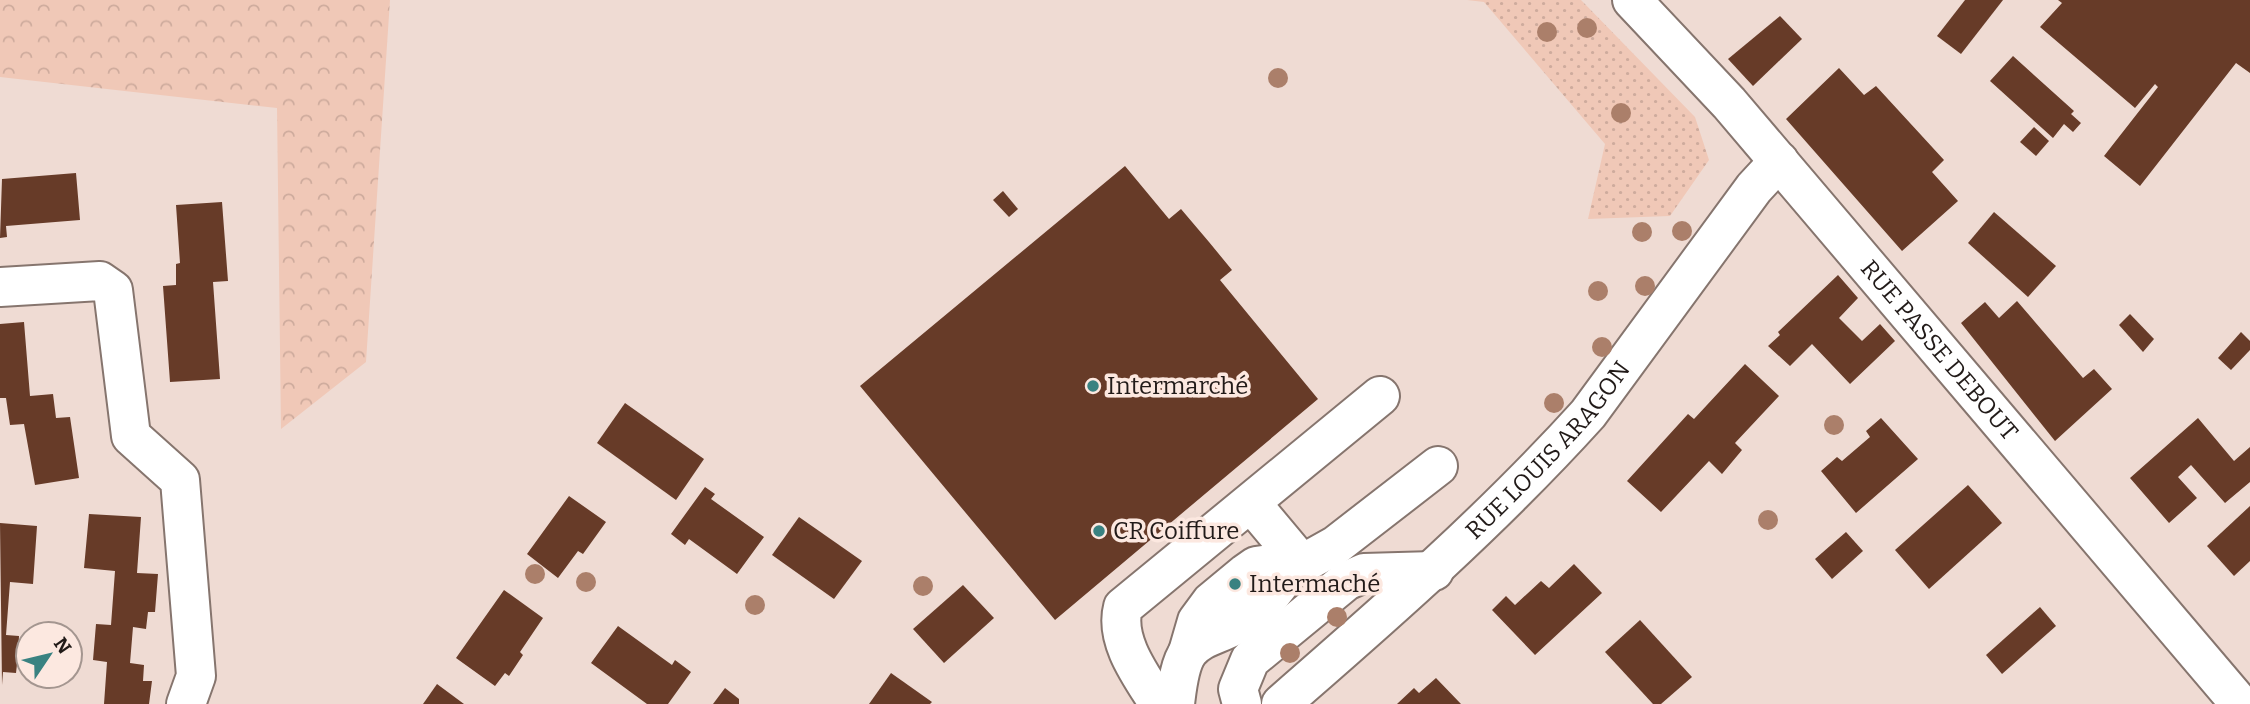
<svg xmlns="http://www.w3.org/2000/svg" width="2250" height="704" font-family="Bitter,serif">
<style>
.grass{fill:url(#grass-dots)}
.forest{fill:url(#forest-crowns)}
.building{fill:#673b28}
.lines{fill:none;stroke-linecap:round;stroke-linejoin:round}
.minor-casing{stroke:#86756e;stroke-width:42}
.major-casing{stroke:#86756e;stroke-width:42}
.minor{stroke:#fff;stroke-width:38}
.major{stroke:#fff;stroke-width:38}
.tree{fill:#ab7f6a}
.poi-dot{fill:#398281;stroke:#fce8e0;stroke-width:2.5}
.labels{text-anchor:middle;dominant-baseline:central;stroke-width:7;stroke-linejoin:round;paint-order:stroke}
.street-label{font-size:24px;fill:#211a18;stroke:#fce8e0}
.poi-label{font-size:24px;fill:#211a18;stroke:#fce8e0;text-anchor:start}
</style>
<defs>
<pattern id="grass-dots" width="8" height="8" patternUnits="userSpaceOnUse" patternTransform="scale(1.75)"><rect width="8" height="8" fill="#f0c8b7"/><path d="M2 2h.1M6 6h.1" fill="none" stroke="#ceab9d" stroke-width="1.8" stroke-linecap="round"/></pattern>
<pattern id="forest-crowns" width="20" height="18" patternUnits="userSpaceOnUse" patternTransform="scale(1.75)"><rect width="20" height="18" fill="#f0c8b7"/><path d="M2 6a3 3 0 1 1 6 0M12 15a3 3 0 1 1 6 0" fill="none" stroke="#ceab9d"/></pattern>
</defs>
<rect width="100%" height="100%" fill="#efdbd3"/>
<polygon class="grass" points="1467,0 1581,0 1695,117 1709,160 1670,216 1588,219 1605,144 1484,2"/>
<polygon class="forest" points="0,0 390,0 366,362 281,429 277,108 0,77"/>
<g class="building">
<polygon points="1965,0 2003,0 1961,54 1937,36"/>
<polygon points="2058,0 2250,0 2250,73 2236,63 2140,186 2104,156 2158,87 2155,84 2135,108 2040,27 2062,3"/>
<polygon points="1780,16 1802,39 1753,86 1728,59"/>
<polygon points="2013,56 2074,111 2071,114 2081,123 2073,132 2064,124 2053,138 1990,81"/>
<polygon points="1839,68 1864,95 1876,86 1944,160 1932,172 1958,201 1902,251 1786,119"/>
<polygon points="2034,127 2049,141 2036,156 2020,142"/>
<polygon points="1125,166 1169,219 1181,209 1209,242 1232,270 1220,280 1318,399 1055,620 860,386"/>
<polygon points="76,173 80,220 6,226 7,237 0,238 2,179"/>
<polygon points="1003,191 1018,209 1009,217 993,200"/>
<polygon points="222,202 228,281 213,282 220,379 170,382 163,286 176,285 176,264 180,263 176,205"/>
<polygon points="1994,212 2056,266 2028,297 1968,243"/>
<polygon points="1838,275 1858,298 1839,318 1862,341 1880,324 1895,341 1850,384 1812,344 1790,366 1768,346 1780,335 1778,332"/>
<polygon points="2017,301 2083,378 2094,369 2112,389 2055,441 1961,323 1985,302 1999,318"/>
<polygon points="2130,314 2154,339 2143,352 2119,325"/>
<polygon points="24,322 30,396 53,394 56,418 70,417 79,478 35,485 24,424 10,425 6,398 0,398 0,324"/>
<polygon points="2241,332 2250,341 2250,350 2231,370 2218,358"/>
<polygon points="1745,364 1779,396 1735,443 1742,450 1722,474 1709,461 1661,512 1627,481 1688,414 1694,419"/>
<polygon points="625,403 704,459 676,500 597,443"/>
<polygon points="1881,418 1918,459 1856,513 1821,471 1837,457 1842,461 1870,437 1866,431"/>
<polygon points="2198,418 2234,461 2250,447 2250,482 2225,503 2191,465 2178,477 2197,498 2169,523 2130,478"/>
<polygon points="1968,485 2002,523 1929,589 1895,550"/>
<polygon points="705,487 715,494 711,499 764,537 737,574 689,539 685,545 671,534"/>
<polygon points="569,496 606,522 583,554 578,551 558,578 527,554"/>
<polygon points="2250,506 2250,561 2234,576 2207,546"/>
<polygon points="89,514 141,517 137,573 158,574 155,612 148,612 146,629 133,627 130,663 144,665 143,681 152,681 149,704 104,704 107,662 93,660 96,624 111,625 115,571 84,568"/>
<polygon points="799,517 862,561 834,599 772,555"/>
<polygon points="0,523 37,526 33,584 10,582 6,635 19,636 18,655 16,673 3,672 2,685"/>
<polygon points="1846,532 1863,551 1832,579 1815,559"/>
<polygon points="1574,564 1602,593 1535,655 1492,610 1506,596 1515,605 1541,581 1549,588"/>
<polygon points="963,585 994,618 944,663 913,629"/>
<polygon points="504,590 543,618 520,652 523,655 509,676 505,673 495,686 456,658"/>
<polygon points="2040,607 2056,626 2002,674 1986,655"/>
<polygon points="1640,620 1692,677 1661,704 1653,704 1605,652"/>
<polygon points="618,626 672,665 675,660 691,672 668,704 647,704 591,663"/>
<polygon points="891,673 932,702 930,704 869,704"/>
<polygon points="1436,678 1461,704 1397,704 1414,688 1419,693"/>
<polygon points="437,684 464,704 423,704"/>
<polygon points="725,688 739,699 739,704 713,704"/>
</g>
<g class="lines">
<g class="minor-casing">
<g id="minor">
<polyline points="0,287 100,281 113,290 131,436 180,480 196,676 186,704"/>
<polyline points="1251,503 1302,564"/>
<polyline points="1188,652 1197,621 1211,602 1246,573 1256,566 1270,564 1289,569 1302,564 1336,545 1438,466"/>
<path d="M 1159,704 C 1142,677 1114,641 1123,607 L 1380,396"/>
<path d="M 1175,704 C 1177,688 1179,664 1189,651 C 1201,637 1217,635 1232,627 C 1256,614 1276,592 1289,569"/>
<polyline points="1242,704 1238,689 1250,660 1346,581 1364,573 1434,571"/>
<path id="s1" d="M 1281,704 C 1388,611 1493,519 1588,414 L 1754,188 L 1779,161"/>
</g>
</g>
<g class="major-casing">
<g id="major">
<path id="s2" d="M 1632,0 L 1729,103 L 2240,704"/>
</g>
</g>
<use href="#minor" class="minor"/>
<use href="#major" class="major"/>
</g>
<g class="tree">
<circle cx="1587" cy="28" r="10"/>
<circle cx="1547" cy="32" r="10"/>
<circle cx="1278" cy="78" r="10"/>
<circle cx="1621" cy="113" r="10"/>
<circle cx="1682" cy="231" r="10"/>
<circle cx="1642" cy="232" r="10"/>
<circle cx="1645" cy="286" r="10"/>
<circle cx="1598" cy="291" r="10"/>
<circle cx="1602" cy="347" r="10"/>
<circle cx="1554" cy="403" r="10"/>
<circle cx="1834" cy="425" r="10"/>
<circle cx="1768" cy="520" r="10"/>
<circle cx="535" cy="574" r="10"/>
<circle cx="586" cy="582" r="10"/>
<circle cx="923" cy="586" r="10"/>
<circle cx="755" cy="605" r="10"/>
<circle cx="1337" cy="617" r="10"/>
<circle cx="1290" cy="653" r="10"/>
</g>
<g class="poi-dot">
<circle cx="1093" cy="386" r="7"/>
<circle cx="1099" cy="531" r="7"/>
<circle cx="1235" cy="584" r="7"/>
</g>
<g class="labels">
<g class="street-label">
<text stroke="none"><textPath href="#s2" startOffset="466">RUE PASSE DEBOUT</textPath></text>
<text stroke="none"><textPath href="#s1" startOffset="369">RUE LOUIS ARAGON</textPath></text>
</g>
<g class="poi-label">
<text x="1107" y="386">Intermarché</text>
<text x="1113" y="531">CR Coiffure</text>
<text x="1249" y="584">Intermaché</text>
</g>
</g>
<g transform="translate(49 655) rotate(55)"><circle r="33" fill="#fce8e0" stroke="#a49690" stroke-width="2"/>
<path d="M0-5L12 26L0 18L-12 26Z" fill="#398281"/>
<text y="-10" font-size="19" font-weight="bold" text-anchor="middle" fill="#211a18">N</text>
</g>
</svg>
